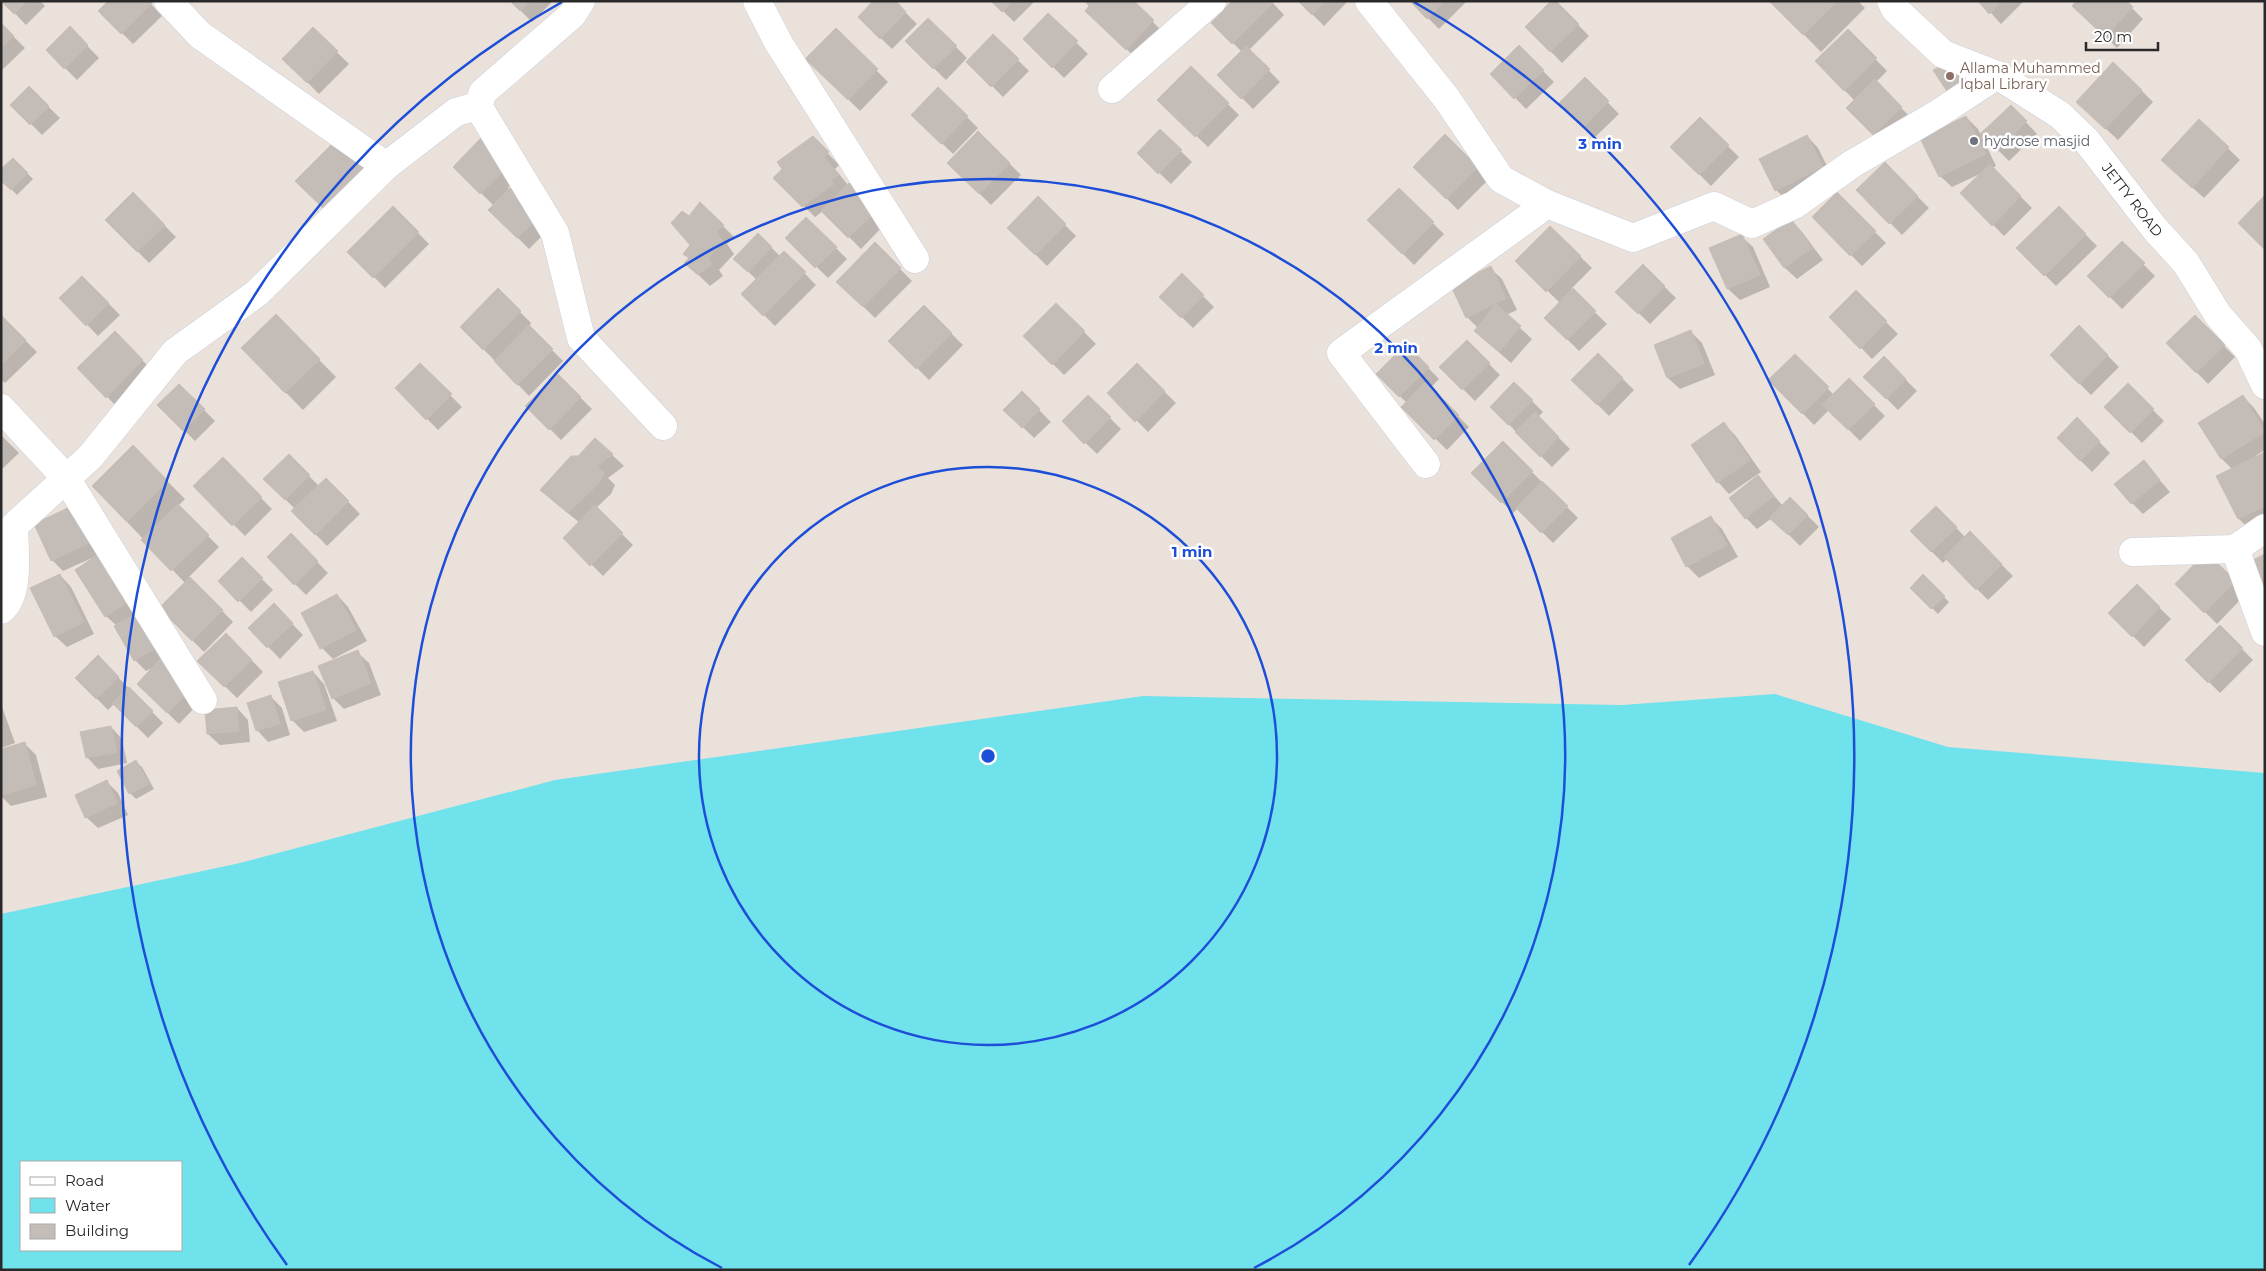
<svg xmlns="http://www.w3.org/2000/svg" width="2266" height="1271" font-family="Montserrat,sans-serif">
<style>
.water{fill:#70e2ec;fill-rule:evenodd}
.shadow{fill:#0003}
.building{fill:#c4bdb7;stroke:#c7bdb5}
.lines{fill:none;stroke-linecap:round;stroke-linejoin:round}
.minor-casing{stroke:#cad0db;stroke-width:29}
.minor{stroke:#fff;stroke-width:28}
.ring{fill:none;stroke:#1d4ed8;stroke-width:2.5}
.education-dot{fill:#8d6e63;stroke:#fff;stroke-width:2}
.worship-dot{fill:#6b7280;stroke:#fff;stroke-width:2}
.labels{text-anchor:middle;dominant-baseline:central;stroke-width:5;stroke-linejoin:round;paint-order:stroke}
.education-label{font-size:14px;fill:#785e54;stroke:#fff;text-anchor:start}
.worship-label{font-size:14px;fill:#5b616d;stroke:#fff;text-anchor:start}
.street-label{font-size:14px;fill:#292929;stroke:#fff}
.centre{fill:#1d4ed8;stroke:#fff;stroke-width:2.5}
.ring-label{font-size:15px;text-anchor:middle;font-weight:bold;fill:#1d4ed8;stroke:#fff;stroke-width:5;stroke-linejoin:round;paint-order:stroke}
</style>
<rect width="100%" height="100%" fill="#ebe1db"/>
<path class="water" d="M 1775,694 L 1948,747 L 2265,773 L 2265,1270 L 1,1270 L 1,914 L 240,863 L 555,780 L 1143,696 L 1622,705 ZM 21,1162 L 181,1162 L 181,1250 L 21,1250 Z"/>
<g class="shadow">
<polygon points="3,1 40,1 45,6 26,25"/>
<polygon points="148,1 162,16 133,44 100,11"/>
<polygon points="511,1 553,1 532,22"/>
<polygon points="894,1 917,24 892,49 859,17"/>
<polygon points="993,1 1035,1 1014,22"/>
<polygon points="1132,1 1164,33 1138,60 1098,22"/>
<polygon points="1234,1 1271,1 1284,15 1249,50 1280,82 1253,109 1219,75 1242,52 1213,23"/>
<polygon points="1299,1 1348,1 1324,26"/>
<polygon points="1411,1 1467,1 1439,29"/>
<polygon points="1555,1 1589,36 1562,63 1527,27"/>
<polygon points="1771,1 1858,1 1865,8 1821,52"/>
<polygon points="1980,1 2024,1 2001,24"/>
<polygon points="2125,1 2143,19 2117,48 2085,17"/>
<polygon points="1048,15 1088,54 1064,78 1025,39"/>
<polygon points="928,19 967,58 946,80 906,41"/>
<polygon points="1,24 25,48 1,71"/>
<polygon points="70,28 99,58 77,80 47,50"/>
<polygon points="313,29 349,64 319,94 284,59"/>
<polygon points="836,30 888,82 860,111 807,59"/>
<polygon points="1848,31 1887,71 1876,82 1912,119 1885,146 1848,108 1855,101 1816,61"/>
<polygon points="993,36 1029,71 1003,97 968,62"/>
<polygon points="1519,47 1554,82 1526,109 1492,74"/>
<polygon points="1191,68 1239,115 1208,147 1159,100"/>
<polygon points="1585,79 1619,114 1595,137 1561,103"/>
<polygon points="29,88 60,118 42,135 12,105"/>
<polygon points="938,89 978,128 953,154 913,115"/>
<polygon points="2141,90 2153,102 2118,140 2089,113"/>
<polygon points="2011,106 2037,134 2009,161 1982,134"/>
<polygon points="1966,117 1978,129 1996,166 1992,168 2032,208 2004,236 1962,193 1982,173 1952,187 1940,176"/>
<polygon points="1700,119 1739,157 1711,186 1672,147"/>
<polygon points="2199,120 2240,160 2204,198 2174,171"/>
<polygon points="1160,131 1192,162 1171,184 1138,153"/>
<polygon points="978,133 1021,175 991,205 949,163"/>
<polygon points="1445,136 1489,179 1458,210 1415,167"/>
<polygon points="1807,136 1818,148 1833,178 1788,201 1776,190"/>
<polygon points="813,138 839,165 835,169 848,185 887,222 861,249 823,211 815,217 775,178"/>
<polygon points="481,140 519,178 508,188 549,229 529,249 490,210 494,206 455,167"/>
<polygon points="13,159 33,179 17,195 1,179"/>
<polygon points="1885,164 1929,208 1902,235 1858,190"/>
<polygon points="1399,190 1444,234 1414,265 1369,220"/>
<polygon points="133,194 176,237 149,263 107,220"/>
<polygon points="1837,194 1886,243 1862,266 1813,217"/>
<polygon points="1038,198 1076,236 1047,266 1009,228"/>
<polygon points="700,203 734,237 727,244 734,254 719,270 723,276 710,286 686,263 690,259 692,245 689,218"/>
<polygon points="393,208 429,244 385,288 349,252"/>
<polygon points="2059,208 2097,246 2056,286 2018,248"/>
<polygon points="806,218 847,259 828,278 787,238"/>
<polygon points="1791,220 1802,232 1823,260 1797,279 1785,268 1765,239"/>
<polygon points="1550,228 1592,268 1571,289 1607,324 1579,351 1546,318 1560,303 1517,261"/>
<polygon points="758,235 780,256 784,252 816,285 775,326 743,294 757,280 735,259"/>
<polygon points="1741,236 1753,247 1770,287 1740,300 1728,289 1711,249"/>
<polygon points="2122,243 2155,276 2122,309 2089,276"/>
<polygon points="875,244 912,281 875,318 838,282"/>
<polygon points="1643,266 1676,298 1650,324 1617,292"/>
<polygon points="1490,268 1502,279 1517,310 1506,315 1532,339 1511,363 1475,331 1478,328 1467,317"/>
<polygon points="1182,275 1214,307 1193,328 1161,297"/>
<polygon points="82,277 120,315 98,336 61,298"/>
<polygon points="498,290 531,323 529,327 563,361 529,396 462,327"/>
<polygon points="1856,292 1898,334 1872,359 1831,317"/>
<polygon points="1057,305 1096,344 1064,375 1025,336"/>
<polygon points="924,307 963,345 929,380 890,341"/>
<polygon points="1,316 37,352 5,383 1,379"/>
<polygon points="276,316 336,377 303,410 242,348"/>
<polygon points="2195,317 2235,357 2208,384 2168,343"/>
<polygon points="2079,327 2119,367 2091,395 2051,355"/>
<polygon points="1691,332 1702,343 1715,375 1680,389 1668,378 1655,346"/>
<polygon points="115,333 154,372 118,408 79,368"/>
<polygon points="1467,342 1500,375 1475,401 1441,367"/>
<polygon points="1406,345 1439,379 1430,388 1469,427 1447,450 1403,407 1407,403 1377,374"/>
<polygon points="1598,355 1634,390 1609,416 1573,380"/>
<polygon points="1795,355 1834,395 1849,380 1885,416 1860,441 1829,410 1814,425 1770,380"/>
<polygon points="1884,358 1917,391 1898,410 1865,377"/>
<polygon points="420,365 462,407 438,430 397,388"/>
<polygon points="1137,365 1176,403 1148,432 1109,393"/>
<polygon points="558,376 592,409 561,440 527,406"/>
<polygon points="1514,383 1543,412 1538,417 1570,449 1552,467 1491,407"/>
<polygon points="179,385 215,421 195,441 159,405"/>
<polygon points="2128,385 2164,421 2142,443 2106,407"/>
<polygon points="1022,393 1051,422 1034,438 1005,410"/>
<polygon points="1088,396 1121,429 1097,454 1063,421"/>
<polygon points="2243,396 2254,408 2265,424 2265,450 2255,456 2256,458 2265,454 2265,532 2256,536 2239,519 2232,469 2222,459"/>
<polygon points="2077,419 2110,453 2092,472 2058,438"/>
<polygon points="1724,424 1735,435 1761,472 1729,494 1718,482"/>
<polygon points="1,435 19,453 1,470"/>
<polygon points="596,440 624,466 608,478 615,485 611,494 596,508 633,545 603,576 565,538 580,523 553,501 578,457"/>
<polygon points="1503,443 1578,518 1553,543 1518,508 1513,513 1473,473"/>
<polygon points="133,447 185,499 178,506 219,547 189,577 233,622 204,652 160,608 185,583 93,486"/>
<polygon points="289,456 319,486 326,479 360,514 327,546 293,511 295,509 265,479"/>
<polygon points="223,459 272,509 245,536 195,486"/>
<polygon points="2144,462 2170,492 2143,514 2132,503"/>
<polygon points="1758,477 1783,506 1790,498 1819,527 1800,546 1772,518 1757,529 1746,518"/>
<polygon points="74,506 202,700 179,724 138,684 152,668 146,671 135,660 117,626 106,616 92,558 63,571 52,560"/>
<polygon points="1936,507 1965,537 1970,533 2013,576 1988,600 1947,559 1943,563 1912,531"/>
<polygon points="1711,518 1722,529 1738,557 1699,578 1687,566"/>
<polygon points="291,535 328,573 306,595 268,557"/>
<polygon points="2206,554 2246,594 2217,624 2177,584"/>
<polygon points="242,559 273,590 251,612 220,581"/>
<polygon points="60,575 71,587 94,634 67,647 55,636"/>
<polygon points="1923,576 1949,602 1938,614 1912,588"/>
<polygon points="2137,586 2171,619 2144,647 2110,613"/>
<polygon points="337,595 348,607 367,641 333,659 322,648"/>
<polygon points="274,605 303,635 280,659 250,628"/>
<polygon points="2220,627 2253,660 2220,693 2187,660"/>
<polygon points="226,634 263,672 237,698 199,661"/>
<polygon points="357,652 369,663 381,695 344,709 333,698"/>
<polygon points="98,657 163,723 148,738 114,704 108,710 77,678"/>
<polygon points="313,672 324,684 337,721 304,732 293,721 280,683"/>
<polygon points="271,697 282,708 290,735 268,742 257,730"/>
<polygon points="1,704 15,743 1,748"/>
<polygon points="237,708 248,720 250,742 220,745 208,734"/>
<polygon points="111,727 122,739 127,763 98,769 87,757"/>
<polygon points="25,744 36,755 47,797 11,806 1,796 1,750"/>
<polygon points="136,762 142,767 154,789 136,799 130,793"/>
<polygon points="107,782 118,793 128,815 98,828 86,817"/>
</g>
<g class="building">
<polygon points="1,1 27,1 14,14"/>
<polygon points="108,1 150,1 152,3 121,34 98,11"/>
<polygon points="510,1 530,1 520,11"/>
<polygon points="873,1 896,1 906,12 880,39 858,17"/>
<polygon points="991,1 1012,1 1002,12"/>
<polygon points="1085,1 1134,1 1154,20 1126,50 1085,11 1089,6"/>
<polygon points="1232,1 1274,2 1232,44 1211,23"/>
<polygon points="1298,1 1325,1 1312,15"/>
<polygon points="1410,1 1444,1 1427,19"/>
<polygon points="1551,1 1556,1 1579,24 1550,52 1525,27"/>
<polygon points="1769,1 1837,1 1803,35"/>
<polygon points="1978,1 2002,1 1989,14"/>
<polygon points="2076,1 2127,1 2133,7 2105,37 2072,6"/>
<polygon points="1048,13 1078,41 1052,68 1023,39"/>
<polygon points="928,18 957,46 933,69 905,41"/>
<polygon points="1,23 14,36 1,48"/>
<polygon points="70,26 88,45 64,69 46,50"/>
<polygon points="313,27 338,51 307,83 282,59"/>
<polygon points="836,28 878,69 848,100 805,59"/>
<polygon points="1848,29 1877,58 1844,91 1815,61"/>
<polygon points="993,34 1019,59 991,87 966,62"/>
<polygon points="1519,45 1544,70 1514,99 1490,74"/>
<polygon points="1246,46 1270,69 1241,99 1217,75"/>
<polygon points="1949,62 1968,83 1950,96 1933,70"/>
<polygon points="2113,62 2142,90 2105,129 2076,102"/>
<polygon points="1191,66 1229,103 1195,137 1157,100"/>
<polygon points="1585,77 1609,101 1583,127 1559,103"/>
<polygon points="1875,79 1902,107 1873,135 1846,108"/>
<polygon points="29,86 49,106 30,125 10,105"/>
<polygon points="938,87 968,116 941,144 911,115"/>
<polygon points="2011,105 2027,121 1997,151 1980,134"/>
<polygon points="1966,116 1986,154 1939,177 1920,138"/>
<polygon points="1700,117 1729,145 1699,175 1670,147"/>
<polygon points="2199,119 2229,147 2192,188 2161,160"/>
<polygon points="1160,129 1182,150 1158,174 1137,153"/>
<polygon points="978,131 1010,163 979,194 947,163"/>
<polygon points="1445,134 1478,167 1446,199 1413,167"/>
<polygon points="1807,135 1823,167 1775,191 1759,159"/>
<polygon points="813,136 829,152 824,157 839,175 831,180 834,184 802,207 773,178 782,169 777,162"/>
<polygon points="481,138 509,166 480,194 453,167"/>
<polygon points="337,139 368,170 326,211 295,181"/>
<polygon points="13,158 28,173 11,190 1,181 1,169"/>
<polygon points="1885,162 1918,196 1889,224 1856,190"/>
<polygon points="1990,164 2021,196 1992,226 1960,193"/>
<polygon points="849,183 877,210 848,238 821,211"/>
<polygon points="510,188 539,217 517,238 488,210"/>
<polygon points="1399,188 1434,222 1402,254 1367,220"/>
<polygon points="133,192 165,225 137,252 105,220"/>
<polygon points="1837,192 1876,231 1850,256 1812,217"/>
<polygon points="2265,195 2265,250 2238,223"/>
<polygon points="1038,196 1066,224 1035,255 1007,228"/>
<polygon points="700,202 724,225 716,232 723,242 708,258 712,264 698,275 684,263 689,258 683,254 690,245 671,223 682,211 689,216"/>
<polygon points="393,206 419,232 373,278 347,252"/>
<polygon points="2059,206 2086,234 2044,276 2016,248"/>
<polygon points="806,217 837,247 815,268 785,238"/>
<polygon points="1791,219 1812,248 1784,268 1763,239"/>
<polygon points="1550,226 1581,256 1546,292 1515,261"/>
<polygon points="758,233 772,247 748,272 733,259"/>
<polygon points="1742,234 1760,275 1727,289 1709,248"/>
<polygon points="2122,241 2145,263 2109,298 2087,276"/>
<polygon points="875,242 901,268 863,307 836,282"/>
<polygon points="784,251 806,272 763,316 741,294"/>
<polygon points="1643,264 1665,286 1638,314 1615,292"/>
<polygon points="1491,266 1506,298 1466,318 1451,286"/>
<polygon points="1182,273 1204,295 1181,318 1159,297"/>
<polygon points="82,276 109,303 86,326 59,298"/>
<polygon points="498,288 521,311 483,350 460,327"/>
<polygon points="1573,288 1596,311 1567,340 1544,318"/>
<polygon points="1856,290 1887,321 1860,349 1829,317"/>
<polygon points="1056,303 1085,331 1052,365 1023,336"/>
<polygon points="1496,304 1521,326 1499,352 1474,331"/>
<polygon points="924,305 952,333 916,369 888,341"/>
<polygon points="276,314 320,359 285,393 241,348"/>
<polygon points="1,315 26,340 1,365"/>
<polygon points="2195,315 2225,345 2196,373 2166,343"/>
<polygon points="529,325 553,349 517,385 494,361"/>
<polygon points="2079,325 2108,355 2079,384 2050,355"/>
<polygon points="1691,330 1704,364 1667,378 1654,345"/>
<polygon points="115,331 143,360 106,398 77,368"/>
<polygon points="1467,340 1490,363 1462,390 1439,367"/>
<polygon points="1406,344 1429,367 1399,397 1376,374"/>
<polygon points="1598,353 1623,378 1597,405 1571,380"/>
<polygon points="1795,354 1829,387 1802,414 1768,380"/>
<polygon points="1884,356 1906,379 1886,399 1863,377"/>
<polygon points="420,363 452,394 426,420 395,388"/>
<polygon points="1137,363 1165,391 1135,422 1107,393"/>
<polygon points="558,374 581,397 549,430 525,406"/>
<polygon points="1849,378 1875,404 1848,430 1822,405"/>
<polygon points="1426,382 1459,415 1434,440 1401,407"/>
<polygon points="1514,382 1533,400 1508,425 1490,407"/>
<polygon points="2128,383 2154,409 2130,433 2104,407"/>
<polygon points="179,384 205,409 183,431 157,405"/>
<polygon points="1022,391 1040,409 1022,428 1003,410"/>
<polygon points="1088,395 1111,417 1084,444 1062,421"/>
<polygon points="2243,395 2265,432 2221,459 2198,423"/>
<polygon points="1535,412 1559,437 1540,457 1515,432"/>
<polygon points="2077,417 2100,441 2080,461 2057,438"/>
<polygon points="1724,422 1750,460 1717,483 1691,445"/>
<polygon points="595,438 613,454 597,466 604,472 600,482 568,513 540,490 571,456 578,456"/>
<polygon points="1503,441 1533,471 1501,503 1471,473"/>
<polygon points="133,445 168,481 127,522 92,486"/>
<polygon points="2265,452 2265,506 2238,519 2216,476"/>
<polygon points="289,454 310,475 285,500 263,479"/>
<polygon points="223,457 262,497 232,526 193,486"/>
<polygon points="2144,460 2160,480 2131,504 2114,484"/>
<polygon points="1758,475 1774,496 1745,519 1729,498"/>
<polygon points="326,478 349,501 315,535 291,511"/>
<polygon points="1542,481 1568,506 1541,533 1516,508"/>
<polygon points="1790,497 1808,515 1788,535 1769,518"/>
<polygon points="178,504 209,535 171,571 141,540"/>
<polygon points="74,505 91,542 51,561 34,524"/>
<polygon points="595,505 623,533 590,566 563,538"/>
<polygon points="1936,506 1957,527 1931,552 1910,531"/>
<polygon points="1711,516 1727,545 1686,567 1671,538"/>
<polygon points="1970,531 2002,564 1976,590 1944,557"/>
<polygon points="291,533 318,561 294,585 267,557"/>
<polygon points="103,551 134,598 105,617 75,570"/>
<polygon points="2206,552 2236,581 2204,613 2175,584"/>
<polygon points="2265,554 2265,589 2249,562"/>
<polygon points="242,557 263,578 238,602 218,581"/>
<polygon points="60,574 84,622 54,637 30,588"/>
<polygon points="1923,574 1945,596 1931,609 1910,588"/>
<polygon points="190,577 223,610 192,641 159,608"/>
<polygon points="2137,584 2160,607 2132,637 2108,613"/>
<polygon points="337,594 356,630 320,649 301,613"/>
<polygon points="274,603 293,623 267,648 248,628"/>
<polygon points="139,612 159,646 134,661 114,626"/>
<polygon points="2220,625 2243,648 2208,683 2185,660"/>
<polygon points="226,633 252,660 224,687 197,661"/>
<polygon points="358,650 371,683 332,699 318,666"/>
<polygon points="98,655 119,677 96,699 75,678"/>
<polygon points="161,658 192,688 167,713 137,684"/>
<polygon points="313,671 326,710 291,721 278,682"/>
<polygon points="129,687 153,711 136,727 112,703"/>
<polygon points="271,695 280,724 256,731 247,703"/>
<polygon points="237,707 239,731 207,734 205,710"/>
<polygon points="111,726 117,752 86,758 80,732"/>
<polygon points="25,742 36,785 1,795 1,749"/>
<polygon points="136,760 149,784 129,794 117,771"/>
<polygon points="107,780 117,803 85,818 75,795"/>
</g>
<g class="lines">
<g class="minor-casing">
<g id="minor">
<polyline points="168,1 200,35 386,166"/>
<polyline points="757,1 778,42 915,259"/>
<polyline points="1369,1 1447,99 1501,179 1547,204 1633,238 1714,206 1752,224 1794,205 1852,164 1939,113 1997,75"/>
<path id="s1" d="M 1891,1 L 1895,9 L 1943,54 L 1997,75 L 2060,115 L 2086,140 L 2155,229 L 2186,263 L 2218,315 L 2248,349 L 2265,385"/>
<polyline points="1112,89 1212,1"/>
<polyline points="478,106 555,233 581,338 663,426"/>
<polyline points="478,106 483,92 572,15 581,1"/>
<polyline points="1,408 66,478 203,700"/>
<polyline points="1426,464 1341,353 1547,204"/>
<polyline points="2235,549 2265,632"/>
<polyline points="2133,552 2235,549 2265,528"/>
<path d="M 1,610 C 21,594 14,549 14,526 L 90,457 L 175,352 L 257,293 L 386,166 L 456,112 L 478,106"/>
</g>
</g>
<use href="#minor" class="minor"/>
</g>
<g class="ring">
<circle cx="988" cy="756" r="289"/>
<path d="M722 1268A577 577 0 1 1 1254 1268"/>
<path d="M287 1265A866 866 0 0 1 562 2M1414 2A866 866 0 0 1 1689 1265"/>
</g>
<circle class="education-dot" cx="1950" cy="76" r="5"/>
<circle class="worship-dot" cx="1974" cy="141" r="5"/>
<g class="labels">
<g class="education-label">
<text x="1960" y="68">Allama Muhammed<tspan x="1960" dy="16">Iqbal Library</tspan></text>
</g>
<g class="worship-label">
<text x="1984" y="141">hydrose masjid</text>
</g>
<g class="street-label">
<text stroke="none"><textPath href="#s1" startOffset="319">JETTY ROAD</textPath></text>
</g>
</g>
<circle cx="988" cy="756" r="8" class="centre"/>
<g class="ring-label">
<text x="1600" y="149">3 min</text>
<text x="1396" y="353">2 min</text>
<text x="1192" y="557">1 min</text>
</g>
<rect width="2266" height="1271" fill="none" stroke="#292929" stroke-width="5"/>
<rect x="20" y="1161" width="162" height="90" fill="#ffffff" stroke="#a9a9a9"/>
<rect x="30" y="1177" width="25" height="8" fill="#ffffff" stroke="#a9a9a9"/>
<text x="65" y="1186" font-size="15" fill="#292929">Road</text>
<rect x="30" y="1198" width="25" height="15" fill="#70e2ec" stroke="#a9a9a9"/>
<text x="65" y="1211" font-size="15" fill="#292929">Water</text>
<rect x="30" y="1224" width="25" height="15" fill="#c4bdb7" stroke="#a9a9a9"/>
<text x="65" y="1236" font-size="15" fill="#292929">Building</text>
<path d="M2086 42v8h72v-8" fill="none" stroke="#292929" stroke-width="2.5"/>
<text x="2094" y="42" font-size="15" fill="#292929" stroke="#ffffff" stroke-width="4" paint-order="stroke">20 m</text>
</svg>
